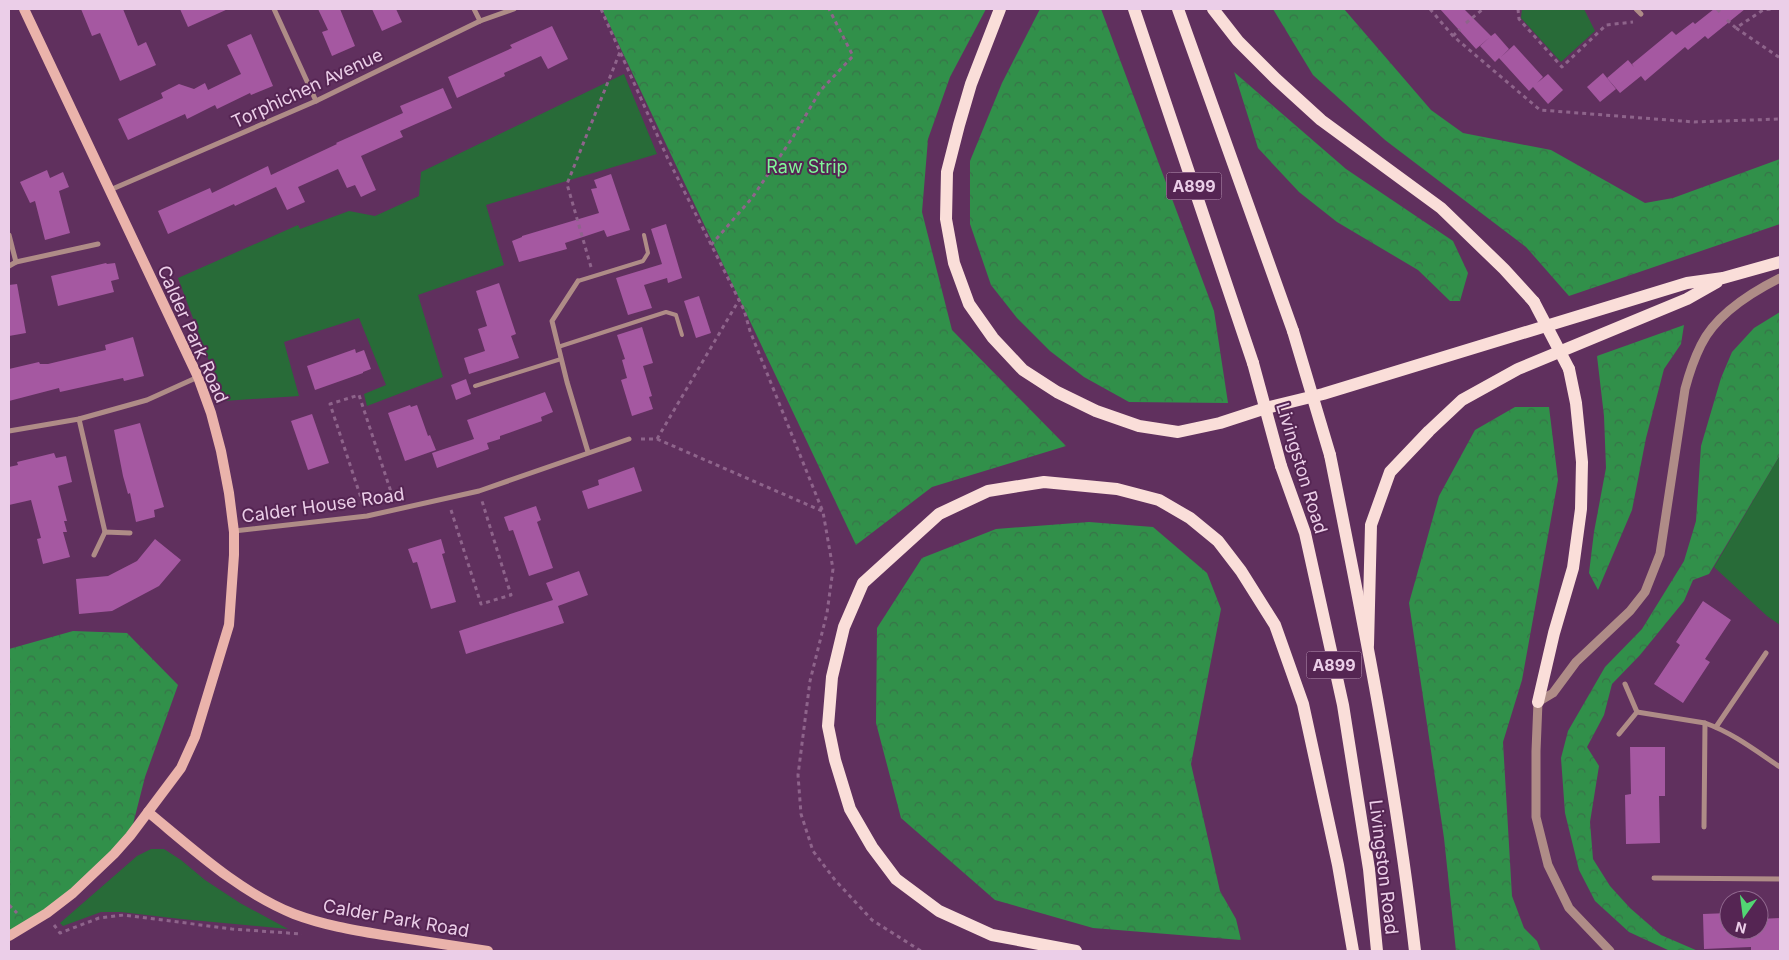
<svg xmlns="http://www.w3.org/2000/svg" width="1789" height="960" font-family="Inter,sans-serif">
<style>
.green{fill:#286b38}
.forest{fill:url(#forest-crowns)}
.building{fill:#a558a1}
.lines{fill:none;stroke-linecap:round;stroke-linejoin:round}
.path{stroke:#8e648b;stroke-width:3;stroke-dasharray:4 4;stroke-linecap:butt}
.service{stroke:#af8c87;stroke-width:4}
.minor{stroke:#af8c87;stroke-width:5}
.tertiary{stroke:#af8c87;stroke-width:9}
.secondary{stroke:#eab3ab;stroke-width:10}
.primary{stroke:#faded9;stroke-width:12}
.primary-bridge{stroke:#faded9;stroke-width:12}
.labels{text-anchor:middle;dominant-baseline:central;stroke-width:4;stroke-linejoin:round;paint-order:stroke}
.shield{fill:#552553;stroke:#be9bbb;stroke-width:1}
.shield-label{font-size:16px;font-weight:bold;fill:#ebcee8}
.street-label{font-size:18px;fill:#ebcee8;stroke:#552553}
.park-label{font-size:18px;fill:#80f699;stroke:#552553}
</style>
<defs>
<pattern id="forest-crowns" width="20" height="18" patternUnits="userSpaceOnUse" patternTransform="scale(1.25)"><rect width="20" height="18" fill="#31904a"/><path d="M2 6a3 3 0 1 1 6 0M12 15a3 3 0 1 1 6 0" fill="none" stroke="#387349"/></pattern>
</defs>
<rect width="100%" height="100%" fill="#60305e"/>
<g class="green">
<polygon points="1522,9 1584,9 1595,31 1561,62 1521,18"/>
<polygon points="624,74 657,154 486,205 504,265 418,295 443,377 367,406 364,394 386,385 359,318 284,342 299,396 224,401 178,278 298,225 300,229 349,211 375,216 419,196 421,172"/>
<polygon points="1780,455 1780,625 1767,616 1714,567"/>
<polygon points="151,849 164,849 181,860 205,880 240,903 288,929 181,919 121,912 101,912 63,926 60,923 137,856"/>
</g>
<g class="forest">
<polygon points="602,9 986,9 950,77 928,139 922,212 952,330 1066,446 932,487 856,545"/>
<polygon points="1040,9 1101,9 1214,311 1228,403 1129,402 1084,377 1050,351 1017,318 991,285 970,224 970,161 1002,83"/>
<polygon points="1273,9 1344,9 1431,110 1463,133 1551,150 1645,203 1673,198 1780,159 1780,224 1569,296 1526,247 1385,140 1313,75"/>
<polygon points="1234,72 1346,169 1453,241 1468,273 1460,301 1450,301 1418,270 1337,222 1299,192 1258,148"/>
<polygon points="1780,312 1780,455 1709,574 1693,580 1684,601 1640,655 1612,684 1604,715 1587,747 1599,766 1590,822 1593,859 1610,886 1630,908 1661,935 1698,951 1670,951 1629,932 1595,901 1579,870 1565,813 1561,758 1568,731 1605,667 1642,629 1684,561 1696,521 1701,446 1721,378 1732,352 1754,328"/>
<polygon points="1684,325 1681,344 1664,369 1646,438 1632,510 1598,590 1589,573 1594,532 1606,468 1604,416 1597,356"/>
<polygon points="1515,407 1549,407 1558,480 1522,680 1503,742 1512,896 1524,928 1537,941 1541,951 1456,951 1444,838 1409,603 1439,496 1475,430"/>
<polygon points="1089,522 1153,527 1207,573 1221,609 1191,764 1220,891 1236,919 1241,940 1093,928 995,900 901,818 876,723 877,628 922,558 996,529"/>
<polygon points="73,631 127,633 178,685 145,777 130,836 99,869 9,936 9,649"/>
</g>
<g class="building">
<polygon points="81,9 123,9 138,46 146,42 156,65 120,81 100,33 92,36"/>
<polygon points="180,9 228,9 188,27"/>
<polygon points="318,9 340,9 355,46 332,56 322,32 328,30"/>
<polygon points="372,9 396,9 402,22 382,31"/>
<polygon points="1440,9 1464,9 1491,36 1495,33 1509,49 1500,58 1514,45 1543,77 1537,83 1548,74 1563,90 1548,104 1533,87 1529,91 1499,58 1495,62 1480,46 1490,37 1476,49"/>
<polygon points="1714,9 1745,9 1708,39 1705,36 1688,50 1685,47 1645,81 1641,76 1620,93 1607,78 1628,60 1634,67 1632,64 1672,31 1676,35 1693,22 1695,24"/>
<polygon points="552,26 568,59 548,69 541,56 504,73 505,76 457,98 448,77 512,48 510,45"/>
<polygon points="251,34 273,86 251,95 250,93 217,109 215,105 187,119 185,114 128,140 118,119 163,98 161,93 179,84 194,89 205,83 208,90 241,74 227,45"/>
<polygon points="1603,73 1616,89 1600,102 1587,87"/>
<polygon points="443,88 452,108 400,131 403,137 361,156 376,190 361,197 355,185 347,188 338,169 298,187 305,202 287,210 276,187 235,206 234,204 168,234 158,211 210,188 212,193 268,166 271,175 337,144 336,143 403,113 400,106"/>
<polygon points="47,170 50,178 63,172 69,187 59,191 70,233 45,240 35,201 30,203 20,182"/>
<polygon points="611,174 630,230 607,237 604,230 565,243 567,249 519,262 512,241 522,237 522,236 599,213 591,189 597,188 594,180"/>
<polygon points="666,224 682,278 668,283 667,278 644,285 652,308 628,315 616,278 662,264 651,229"/>
<polygon points="106,263 107,264 115,263 119,279 111,281 114,292 58,306 51,276"/>
<polygon points="499,283 516,334 511,336 519,358 469,374 464,358 485,351 478,329 487,326 476,291"/>
<polygon points="17,284 26,333 9,336 9,285"/>
<polygon points="699,296 711,333 696,338 684,301"/>
<polygon points="642,327 653,363 643,366 652,396 649,397 653,409 632,416 621,380 627,378 622,360 625,359 617,335"/>
<polygon points="133,337 144,376 124,381 123,378 60,392 59,388 9,401 9,369 39,362 40,364 48,364 106,350 105,345"/>
<polygon points="355,349 356,353 364,350 371,369 363,372 363,373 315,390 307,366"/>
<polygon points="466,379 471,394 456,400 451,385"/>
<polygon points="545,392 553,412 541,417 542,421 500,436 500,439 487,443 489,449 437,468 432,453 474,439 467,420"/>
<polygon points="410,405 411,407 417,405 428,436 430,435 436,450 405,461 388,413"/>
<polygon points="312,414 329,463 308,470 291,421"/>
<polygon points="140,423 164,507 154,510 155,517 136,522 130,493 128,494 123,476 114,430"/>
<polygon points="54,453 56,458 66,456 72,482 58,486 67,521 64,521 67,532 63,532 70,557 43,564 37,539 41,538 31,500 9,505 9,467 18,465 17,462"/>
<polygon points="634,467 642,491 588,509 582,491 599,485 598,480"/>
<polygon points="536,506 541,520 537,522 553,568 529,576 513,530 509,531 504,517"/>
<polygon points="155,539 181,560 159,586 112,611 79,614 76,579 108,576 137,561"/>
<polygon points="441,539 445,553 442,554 456,602 431,609 417,562 413,563 408,549"/>
<polygon points="579,571 588,595 558,606 564,623 466,654 459,631 553,600 546,583"/>
<polygon points="1703,601 1731,620 1705,659 1710,662 1683,703 1654,684 1680,645 1676,642"/>
<polygon points="1630,747 1665,747 1665,796 1659,796 1660,843 1626,844 1625,795 1631,794"/>
<polygon points="1729,913 1729,930 1759,930 1759,919 1780,918 1780,951 1751,951 1751,947 1704,949 1703,914"/>
</g>
<g class="lines">
<g class="path">
<polyline points="601,9 667,157 744,310 750,331 823,512 833,569 827,613 810,681 798,775 801,814 813,851 835,880 872,920 921,951"/>
<polyline points="1430,9 1453,36 1540,110 1694,122 1780,119"/>
<polyline points="1518,9 1519,19 1562,67 1606,25 1633,22"/>
<polyline points="1717,9 1722,14"/>
<polyline points="1727,20 1736,28 1763,10 1772,9"/>
<polyline points="1466,23 1483,9"/>
<polyline points="1736,28 1780,58"/>
<polyline points="1453,36 1460,29"/>
<polyline points="711,245 752,198 793,137 820,91 853,56 829,9"/>
<polyline points="591,267 567,184 620,52"/>
<polyline points="641,439 657,439 822,511"/>
<polyline points="657,439 739,300"/>
<polyline points="363,504 330,404 359,395 393,498"/>
<polyline points="451,510 481,604 511,595 482,501"/>
<polyline points="9,905 17,913"/>
<polyline points="54,925 60,933 99,918 124,915 232,929 302,934"/>
</g>
<g class="service">
<polyline points="578,281 643,261 648,253 644,235"/>
<polyline points="558,347 666,312 676,315 682,335"/>
<polyline points="475,386 561,359"/>
</g>
<g class="minor">
<polyline points="274,9 316,101"/>
<polyline points="474,9 480,21"/>
<polyline points="1636,9 1641,14"/>
<polyline points="110,190 316,101 480,21 514,9"/>
<polyline points="9,235 16,262"/>
<polyline points="9,266 16,262 98,244"/>
<polyline points="578,281 552,321 567,382 588,452"/>
<polyline points="79,419 105,532"/>
<polyline points="9,431 79,419 147,400 198,377"/>
<polyline points="234,531 367,516 479,491 629,439"/>
<polyline points="94,555 105,532 130,533"/>
<polyline points="1625,684 1637,712"/>
<polyline points="1716,727 1766,653"/>
<path d="M 1619,734 L 1637,712 L 1705,723 C 1733,733 1756,751 1780,767"/>
<polyline points="1704,827 1705,723"/>
<polyline points="1654,878 1780,879"/>
</g>
<path class="tertiary" d="M 1610,951 L 1569,908 L 1548,865 L 1536,817 L 1536,751 L 1538,702 L 1553,693 L 1576,662 L 1630,611 L 1645,592 L 1660,554 L 1685,389 C 1689,374 1694,359 1701,345 C 1716,314 1750,293 1780,278"/>
<g class="secondary">
<path d="M 148,812 C 193,849 239,892 294,914 C 323,925 353,930 383,935 C 418,940 453,946 488,951"/>
<polyline points="9,936 47,913 73,893 114,854 130,836 181,768 195,737 229,625 234,555 234,532 229,493 221,451 211,413 198,377 24,9"/>
</g>
<g class="primary">
<polyline points="1000,9 971,84 959,125 947,172 946,219 954,263 969,304 993,338 1023,370 1057,392 1096,411 1139,426 1178,432 1220,423 1266,408 1323,394 1687,283 1723,278 1780,262"/>
<polyline points="1134,9 1253,363"/>
<polyline points="1178,9 1293,331"/>
<polyline points="1213,9 1238,41 1276,79 1321,120 1441,208 1504,269 1534,302"/>
<path d="M 1330,455 C 1363,620 1396,784 1415,951"/>
<polyline points="1281,466 1305,533 1343,705 1369,869 1377,951"/>
<polyline points="1368,645 1371,525 1390,472 1429,431 1462,400 1518,369 1687,299 1717,282"/>
<polyline points="1538,702 1554,633 1573,568 1581,509 1582,462 1576,403 1569,369"/>
<polyline points="1076,951 992,935 939,911 896,879 872,847 850,809 835,760 828,726 832,677 844,627 863,583 939,514 988,491 1044,482 1117,489 1159,500 1190,518 1218,541 1241,571 1275,625 1303,704 1338,865 1353,951"/>
</g>
<g class="primary-bridge">
<polyline points="1534,302 1569,369"/>
<polyline points="1293,331 1330,455"/>
<polyline points="1253,363 1281,466"/>
</g>
</g>
<g class="labels">
<g class="shield">
<rect x="1166.5" y="172.5" width="55" height="27" rx="4"/>
<rect x="1306.5" y="651.5" width="55" height="27" rx="4"/>
</g>
<g class="shield-label">
<text x="1194" y="186">A899</text>
<text x="1334" y="665">A899</text>
</g>
<g class="street-label">
<text transform="translate(307 88) rotate(-25)">Torphichen Avenue</text>
<text transform="translate(193 334) rotate(66)">Calder Park Road</text>
<text transform="translate(1302 468) rotate(73)">Livingston Road</text>
<text transform="translate(323 505) rotate(-8)">Calder House Road</text>
<text transform="translate(1384 867) rotate(83)">Livingston Road</text>
<text transform="translate(396 918) rotate(10)">Calder Park Road</text>
</g>
<g class="park-label">
<text x="807" y="166">Raw Strip</text>
</g>
</g>
<rect width="1789" height="960" fill="none" stroke="#ebcee8" stroke-width="20"/>
<g transform="translate(1744 915) rotate(194)"><circle r="24" fill="#552553" stroke="#91698f"/>
<path d="M0-4L9 19L0 12L-9 19Z" fill="#52d673"/>
<text y="-8" font-size="14" font-weight="bold" text-anchor="middle" fill="#ebcee8">N</text>
</g>
</svg>
